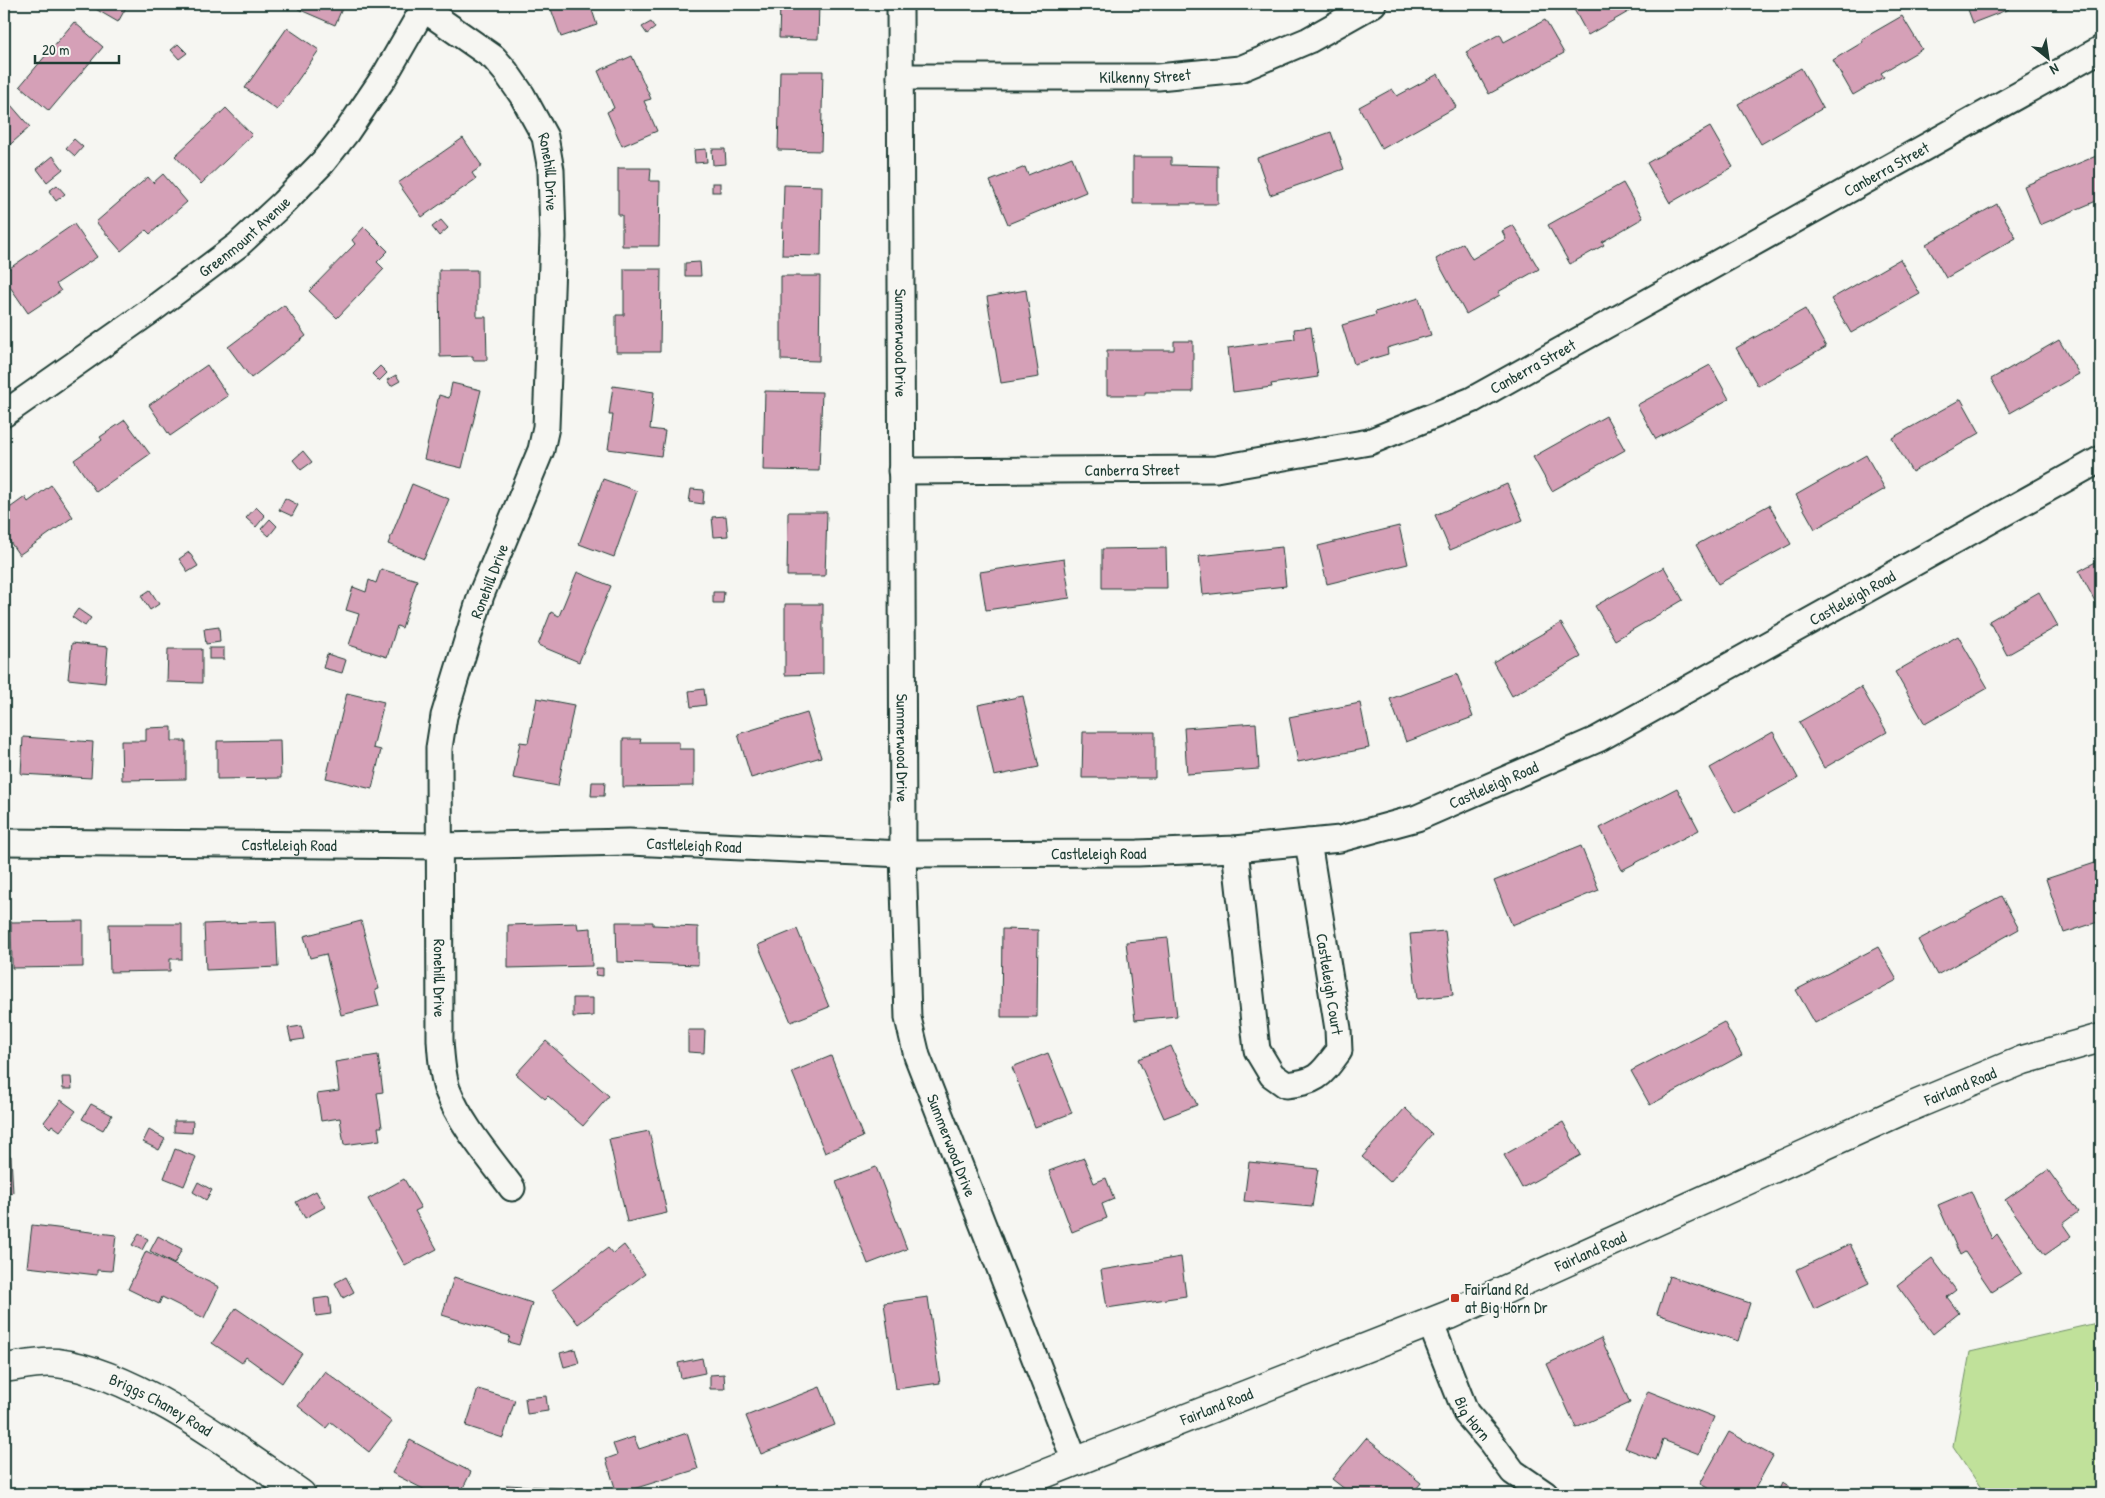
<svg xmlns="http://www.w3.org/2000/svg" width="2105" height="1498" font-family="'Patrick Hand',sans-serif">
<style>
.green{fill:#c0e19a;stroke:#708f67}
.building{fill:#d5a0b7;stroke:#1f3d34}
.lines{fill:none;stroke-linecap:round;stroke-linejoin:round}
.street-casing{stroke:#1f3d34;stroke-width:29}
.secondary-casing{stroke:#1f3d34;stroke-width:31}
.street{stroke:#f6f6f2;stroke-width:25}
.secondary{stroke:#f6f6f2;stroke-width:28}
.poi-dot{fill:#c8321e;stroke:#f6f6f2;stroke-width:2}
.labels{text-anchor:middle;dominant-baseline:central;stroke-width:4;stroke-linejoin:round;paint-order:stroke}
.street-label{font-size:16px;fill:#1f3d34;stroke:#f6f6f2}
.poi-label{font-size:16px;fill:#1f3d34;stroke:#f6f6f2;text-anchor:start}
</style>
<rect width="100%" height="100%" fill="#f6f6f2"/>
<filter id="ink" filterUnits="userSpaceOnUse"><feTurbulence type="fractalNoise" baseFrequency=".02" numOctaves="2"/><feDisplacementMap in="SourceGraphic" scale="10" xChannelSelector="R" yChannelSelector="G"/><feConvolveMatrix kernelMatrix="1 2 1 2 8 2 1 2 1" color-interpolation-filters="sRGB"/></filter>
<g filter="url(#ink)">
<polygon class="green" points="2101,1322 2101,1494 1985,1494 1953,1446 1970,1352"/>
<g class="building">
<polygon points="87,4 128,4 118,22"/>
<polygon points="301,4 344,4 335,25 298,9"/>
<polygon points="545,4 590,4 597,25 561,37 550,6 546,7"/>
<polygon points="780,4 819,4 818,39 779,38"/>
<polygon points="1571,4 1642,4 1588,35"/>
<polygon points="1966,4 2007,4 2009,9 1973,23"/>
<polygon points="1902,16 1922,49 1881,73 1884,77 1853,95 1833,60 1863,42 1862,39"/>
<polygon points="1545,20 1564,53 1489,94 1466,52 1500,34 1504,42"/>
<polygon points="74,22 103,47 49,111 20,86"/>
<polygon points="651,22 655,28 647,34 642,27"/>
<polygon points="287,28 319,50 277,110 245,88"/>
<polygon points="178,44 187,53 179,59 171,50"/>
<polygon points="632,56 651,99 644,101 657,131 622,146 607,112 614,108 598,71"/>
<polygon points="1801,68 1823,108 1761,144 1738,104"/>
<polygon points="780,71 823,71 821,151 778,150"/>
<polygon points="1438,74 1456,107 1382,149 1359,107 1392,89 1397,96"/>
<polygon points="4,97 30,127 4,150"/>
<polygon points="226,108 252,135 201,184 175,156"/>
<polygon points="1710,127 1733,167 1670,203 1647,163"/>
<polygon points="1331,132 1344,169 1270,195 1257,158"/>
<polygon points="463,138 482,166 472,173 476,179 422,217 398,183"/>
<polygon points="74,139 83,147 75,156 66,148"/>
<polygon points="706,149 707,162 695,163 694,150"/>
<polygon points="712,149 725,149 726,164 713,165"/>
<polygon points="2101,154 2101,199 2040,225 2024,186"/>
<polygon points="53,156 63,169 47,182 37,169"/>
<polygon points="1072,157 1086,192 1008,224 990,181 1025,167 1028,175"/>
<polygon points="1133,157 1171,157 1171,165 1218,166 1218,204 1133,204"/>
<polygon points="618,168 651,168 650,181 660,181 659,246 622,246 622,215 618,215"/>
<polygon points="163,174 187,202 150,234 146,230 121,251 96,222 148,177 153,183"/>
<rect x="712" y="183" width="8" height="9"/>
<polygon points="1623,183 1643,218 1602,242 1604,245 1570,264 1548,225"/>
<polygon points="57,185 65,194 56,201 49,191"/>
<polygon points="784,185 822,186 821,256 782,255"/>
<polygon points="1997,204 2016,238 1946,278 1926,244"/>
<polygon points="441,220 448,228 439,236 432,227"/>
<polygon points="74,224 97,257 56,284 61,291 28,313 4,278 4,272"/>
<polygon points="1513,225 1539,269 1498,292 1500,295 1466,314 1436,259 1463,243 1472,259 1506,239 1502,231"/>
<polygon points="364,227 388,251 377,262 384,269 337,318 309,291 355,244 352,240"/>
<polygon points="1900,259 1920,294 1851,333 1831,299"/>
<polygon points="700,262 701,276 685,276 685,263"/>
<polygon points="624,269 661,269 660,352 616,352 616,315 624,315"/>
<polygon points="439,270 477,270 477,317 486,317 487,360 473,360 473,356 440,357"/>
<polygon points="781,276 820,276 819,361 781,360"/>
<polygon points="1026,290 1039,377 1001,383 987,297"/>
<polygon points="1419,298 1431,335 1387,348 1388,354 1354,364 1342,325 1376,315 1375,312"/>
<polygon points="284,305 306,336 251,378 228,347"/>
<polygon points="1805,309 1826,347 1758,386 1736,348"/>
<polygon points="2101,314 2101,334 2099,334"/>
<polygon points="1311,327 1318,377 1271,384 1272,387 1233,392 1228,348 1295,339 1294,329"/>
<polygon points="2059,340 2079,374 2010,413 1991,379"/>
<polygon points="1174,341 1193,341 1193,392 1145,392 1145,395 1107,395 1107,350 1174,350"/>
<polygon points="207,365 228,396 170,436 149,405"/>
<polygon points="1710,365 1729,399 1656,439 1637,405"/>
<polygon points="380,366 387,373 379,381 372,374"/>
<polygon points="396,375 400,381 391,386 387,380"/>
<polygon points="452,383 481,390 462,468 424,459 439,395 449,398"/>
<polygon points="613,386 654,392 650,429 665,431 661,456 608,449 613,415 609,415"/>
<polygon points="765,391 822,392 819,471 763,470"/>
<polygon points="1961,399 1980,433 1912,472 1892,438"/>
<polygon points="1606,416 1625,450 1552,491 1533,457"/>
<polygon points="125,420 150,454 96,492 74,460 102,440 100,437"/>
<polygon points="303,451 312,462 301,470 293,460"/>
<polygon points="1866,455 1885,489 1815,529 1796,495"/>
<polygon points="603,479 637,491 614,557 579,544"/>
<polygon points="412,484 449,499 424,559 388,544"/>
<polygon points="1507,484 1523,520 1450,550 1435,515"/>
<polygon points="51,485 73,517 19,555 4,533 4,512 25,497 28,502"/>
<polygon points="691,489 704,490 703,504 689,502"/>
<polygon points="285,498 298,505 292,516 279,510"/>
<polygon points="1769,505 1791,544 1718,584 1696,545"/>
<polygon points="256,507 265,516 256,527 246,518"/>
<polygon points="788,512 827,512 825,576 787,576"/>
<polygon points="726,516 728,536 714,537 712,517"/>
<polygon points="270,519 277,526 269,536 261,529"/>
<polygon points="1399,526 1408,564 1327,584 1318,546"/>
<polygon points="1282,547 1286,586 1203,595 1199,556"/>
<polygon points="1166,548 1167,588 1102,588 1102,549"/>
<polygon points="189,552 198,566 188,572 179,559"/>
<polygon points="1064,559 1070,598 986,610 980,572"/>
<polygon points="2101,559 2101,603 2097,605 2079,571"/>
<polygon points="1664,567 1683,600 1615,640 1595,606"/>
<polygon points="381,569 417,580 402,628 397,626 387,657 349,645 359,614 346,610 353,587 366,592 369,580 376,583"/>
<polygon points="577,572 611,586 579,662 538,645 551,612 559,616"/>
<polygon points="4,578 7,578 4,593"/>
<polygon points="150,590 159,604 150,610 141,596"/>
<polygon points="713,592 724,592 723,603 713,603"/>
<polygon points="2039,592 2058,626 2007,655 1989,621"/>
<polygon points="785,604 823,604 823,674 785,675"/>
<polygon points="78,609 91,618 85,626 72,617"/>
<polygon points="1561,623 1581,657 1512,696 1493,662"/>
<polygon points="219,627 220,642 206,644 204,629"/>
<polygon points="1958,636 1988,688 1925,724 1895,672"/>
<polygon points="72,643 108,647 105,683 68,679"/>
<rect x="209" y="648" width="15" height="11"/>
<polygon points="168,649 202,649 202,683 167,682"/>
<polygon points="327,654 346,660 342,673 323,668"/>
<polygon points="1457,674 1473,717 1406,742 1390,699"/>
<polygon points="1861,687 1887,732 1824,768 1799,722"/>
<polygon points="704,689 706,705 691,707 689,691"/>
<polygon points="347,693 384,702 373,748 381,750 372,789 326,778"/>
<polygon points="1023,696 1039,767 994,776 978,705"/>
<polygon points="537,698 574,705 558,786 513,778 520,742 528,743"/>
<polygon points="1360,703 1369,748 1298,762 1289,717"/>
<polygon points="807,713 821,757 751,778 738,734"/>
<polygon points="1256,723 1259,769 1187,774 1184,728"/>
<polygon points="172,727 172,741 186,741 186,779 122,780 121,741 146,741 146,728"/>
<polygon points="1083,732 1155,732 1155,778 1082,778"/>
<polygon points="1773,732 1798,778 1735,813 1710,768"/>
<polygon points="23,737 93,742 91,778 21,774"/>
<polygon points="623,739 641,739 640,742 679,742 679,749 694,749 694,786 623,787"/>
<polygon points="280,740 281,778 217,779 217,741"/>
<polygon points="592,782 605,782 604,796 591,796"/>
<polygon points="1677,788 1699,830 1622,870 1600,828"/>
<polygon points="1581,846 1599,890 1512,925 1494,881"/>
<polygon points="2101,861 2101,921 2064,933 2046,879"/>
<polygon points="2001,896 2019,929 1937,975 1918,940"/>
<polygon points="83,921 83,967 12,968 11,922"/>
<polygon points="276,921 278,967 206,970 204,924"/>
<polygon points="361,921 379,989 375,990 379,1006 341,1015 326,954 310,958 304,936"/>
<polygon points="616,922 653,922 653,925 698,927 698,965 617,962"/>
<polygon points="577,923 578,929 591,928 592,966 508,968 508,925"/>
<polygon points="109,924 182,924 182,959 170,959 170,971 110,972"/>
<polygon points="797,929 829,1007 791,1022 758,945"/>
<polygon points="1002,929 1038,930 1037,1017 1001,1017"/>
<polygon points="1445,931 1453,995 1417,999 1410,934"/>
<polygon points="1168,938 1177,1016 1135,1020 1126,942"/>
<polygon points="1878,947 1897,980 1815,1023 1796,990"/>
<polygon points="596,968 603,968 603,976 595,975"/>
<polygon points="573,998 593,998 593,1016 573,1017"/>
<polygon points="1724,1022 1742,1055 1650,1105 1631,1071"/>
<polygon points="301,1026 304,1039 291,1041 288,1028"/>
<polygon points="688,1030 705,1030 704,1053 688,1052"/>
<polygon points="546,1041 609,1096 583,1126 548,1096 545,1099 516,1074"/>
<polygon points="1171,1046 1197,1105 1164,1118 1138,1059"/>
<polygon points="1048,1053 1072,1113 1035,1127 1012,1067"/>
<polygon points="378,1055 383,1092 377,1093 382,1127 378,1127 380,1140 344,1145 340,1118 321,1121 317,1094 339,1091 335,1062"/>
<polygon points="831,1056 863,1137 825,1153 792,1072"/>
<polygon points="62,1077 71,1077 72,1089 63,1089"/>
<polygon points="61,1100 76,1111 60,1131 52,1125 50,1128 44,1122"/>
<polygon points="91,1104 112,1115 103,1130 82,1119"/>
<polygon points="1405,1108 1432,1134 1390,1182 1362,1157"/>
<polygon points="174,1121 193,1121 192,1133 174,1132"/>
<polygon points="1563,1122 1581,1155 1522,1188 1504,1155"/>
<polygon points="149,1130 165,1139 159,1150 143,1142"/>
<polygon points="649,1131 667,1213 627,1222 609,1139"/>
<polygon points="175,1149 196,1157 184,1186 164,1178"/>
<polygon points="4,1156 11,1156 13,1193 4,1194"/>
<polygon points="1084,1158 1094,1183 1106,1178 1114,1199 1102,1204 1107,1218 1072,1232 1049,1171"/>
<polygon points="1249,1162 1318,1169 1312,1207 1244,1201"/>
<polygon points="876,1167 907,1249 868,1264 836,1182"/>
<polygon points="2048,1170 2078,1212 2063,1223 2072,1236 2045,1255 2005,1200"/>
<polygon points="404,1179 421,1208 415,1211 437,1249 405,1266 368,1199"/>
<polygon points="198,1182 212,1190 206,1200 193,1192"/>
<polygon points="316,1191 325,1207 305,1218 296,1202"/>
<polygon points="1971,1191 1992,1239 1997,1234 2022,1273 1992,1292 1965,1252 1960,1255 1938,1205"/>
<polygon points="32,1225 116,1235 112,1271 97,1270 97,1275 27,1267"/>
<polygon points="139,1234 148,1239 142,1250 132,1245"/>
<polygon points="158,1236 182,1249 174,1264 150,1251"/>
<polygon points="1850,1244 1869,1283 1814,1309 1796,1270"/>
<polygon points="624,1245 645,1274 578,1324 552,1290 608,1248 613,1254"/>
<polygon points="146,1251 219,1287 204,1318 162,1297 159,1304 128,1289"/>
<polygon points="1181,1257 1186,1296 1107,1308 1101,1270"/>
<polygon points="1932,1258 1956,1290 1947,1297 1959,1313 1933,1334 1897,1285"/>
<polygon points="1669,1276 1750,1303 1738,1341 1657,1314"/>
<polygon points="346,1277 354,1292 343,1298 335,1283"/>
<polygon points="454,1277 532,1303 519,1345 508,1342 510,1336 442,1315"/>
<polygon points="329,1297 331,1314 316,1316 314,1299"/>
<polygon points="928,1297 940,1383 896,1389 884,1303"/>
<polygon points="236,1308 302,1353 282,1383 246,1357 242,1363 212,1343"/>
<polygon points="1601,1338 1630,1403 1576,1428 1547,1364"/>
<polygon points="575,1349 579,1363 564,1367 560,1353"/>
<polygon points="702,1358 705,1373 681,1378 678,1363"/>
<polygon points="325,1371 392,1422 369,1452 331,1422 326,1428 298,1406"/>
<polygon points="724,1374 725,1389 710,1389 710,1375"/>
<polygon points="820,1387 835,1425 761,1454 746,1416"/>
<polygon points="478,1389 515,1400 503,1438 466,1426"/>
<polygon points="1648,1391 1714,1417 1699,1454 1663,1440 1656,1460 1625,1448"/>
<polygon points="546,1396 548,1411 527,1414 525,1398"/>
<polygon points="1729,1432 1773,1456 1752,1494 1719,1494 1700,1484"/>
<polygon points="687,1433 698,1469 617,1494 606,1459 617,1455 613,1444 634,1437 639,1449"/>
<polygon points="1366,1438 1421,1483 1412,1494 1351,1494 1332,1479"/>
<polygon points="410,1440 471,1472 460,1494 433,1494 392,1473"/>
<polygon points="1782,1483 1802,1494 1777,1494"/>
<polygon points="507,1485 592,1490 592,1494 506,1494"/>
</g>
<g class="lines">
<g class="street-casing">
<g id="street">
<path id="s1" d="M 900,4 L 903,854 L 908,1018 L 917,1056 L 1075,1461"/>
<path id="s2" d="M 424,9 L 494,58 L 506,72 L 522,95 L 545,137 L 551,170 L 553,237 L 546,427 L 541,450 L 481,595 L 444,716 L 439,748 L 440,1040 C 441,1056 442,1073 447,1089 C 461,1125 489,1157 512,1188"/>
<path id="s3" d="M 900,77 L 1158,77 L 1240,69 L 1309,40 L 1373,4"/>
<path id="s4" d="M 4,414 L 149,312 L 238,245 L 283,203 L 323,162 L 346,133 L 384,77 L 426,4"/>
<path id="s5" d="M 901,471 L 1216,469 L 1369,442 L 1472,400 L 2101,49"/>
<path id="s6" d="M 4,842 L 439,846 L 629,842 L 903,854 L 1138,853 L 1235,849 L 1340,839 L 1417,818 L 1598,739 L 2101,459"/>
<path d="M 1235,849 L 1257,1050 L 1272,1075 L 1286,1085 C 1318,1082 1321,1075 1339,1051 L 1338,1029 L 1308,842"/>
<path id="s7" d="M 1430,1322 L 1466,1413 L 1491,1442 L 1513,1472 L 1545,1494"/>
</g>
</g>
<g class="secondary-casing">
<g id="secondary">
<path id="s8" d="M 4,1368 C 20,1366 40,1361 57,1363 C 136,1373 236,1449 301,1494"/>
<path id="s9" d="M 993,1494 L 1449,1315 L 1903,1110 L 2023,1060 L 2101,1038"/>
</g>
</g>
<use href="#street" class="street"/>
<use href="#secondary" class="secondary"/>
</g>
</g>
<rect class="poi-dot" x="1450" y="1293" width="10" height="10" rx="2.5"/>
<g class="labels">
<g class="street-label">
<text stroke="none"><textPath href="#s3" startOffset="245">Kilkenny Street</textPath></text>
<text stroke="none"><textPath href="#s5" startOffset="1056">Canberra Street</textPath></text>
<text stroke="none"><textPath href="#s2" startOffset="215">Ronehill Drive</textPath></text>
<text stroke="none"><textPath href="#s4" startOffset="299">Greenmount Avenue</textPath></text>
<text stroke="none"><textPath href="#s1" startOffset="339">Summerwood Drive</textPath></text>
<text stroke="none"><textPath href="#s5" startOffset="651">Canberra Street</textPath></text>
<text stroke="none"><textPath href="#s5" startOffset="231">Canberra Street</textPath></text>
<text transform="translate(489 581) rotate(-69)">Ronehill Drive</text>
<text stroke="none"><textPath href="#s6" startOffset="1905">Castleleigh Road</textPath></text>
<text stroke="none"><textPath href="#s1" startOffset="744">Summerwood Drive</textPath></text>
<text stroke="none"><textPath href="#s6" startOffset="1500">Castleleigh Road</textPath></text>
<text stroke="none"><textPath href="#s6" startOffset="285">Castleleigh Road</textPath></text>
<text stroke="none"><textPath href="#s6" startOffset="690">Castleleigh Road</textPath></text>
<text stroke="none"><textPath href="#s6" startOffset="1095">Castleleigh Road</textPath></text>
<text stroke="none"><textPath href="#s2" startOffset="1040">Ronehill Drive</textPath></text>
<text transform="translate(1330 984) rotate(81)">Castleleigh Court</text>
<text stroke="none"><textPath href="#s9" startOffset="1050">Fairland Road</textPath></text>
<text stroke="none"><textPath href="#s1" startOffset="1149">Summerwood Drive</textPath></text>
<text stroke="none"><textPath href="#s9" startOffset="645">Fairland Road</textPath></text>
<text stroke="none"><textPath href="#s9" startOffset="240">Fairland Road</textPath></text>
<text stroke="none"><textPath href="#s8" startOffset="166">Briggs Chaney Road</textPath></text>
<text stroke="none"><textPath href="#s7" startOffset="106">Big Horn</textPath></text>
</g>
<g class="poi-label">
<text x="1465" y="1289">Fairland Rd<tspan x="1465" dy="18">at Big Horn Dr</tspan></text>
</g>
</g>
<rect width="2105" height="1498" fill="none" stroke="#f6f6f2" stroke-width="20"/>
<rect x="10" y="10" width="2085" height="1478" fill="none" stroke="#1f3d34" stroke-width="2" filter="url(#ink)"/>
<g transform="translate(2048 58) rotate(150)" stroke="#f6f6f2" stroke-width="4" paint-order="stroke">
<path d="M0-4L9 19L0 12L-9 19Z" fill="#1f3d34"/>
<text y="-8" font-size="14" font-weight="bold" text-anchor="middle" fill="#1f3d34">N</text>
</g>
<path d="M35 55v8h84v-8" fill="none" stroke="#1f3d34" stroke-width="2.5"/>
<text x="42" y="55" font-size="15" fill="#1f3d34" stroke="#f6f6f2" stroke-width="4" paint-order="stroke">20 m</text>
</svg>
